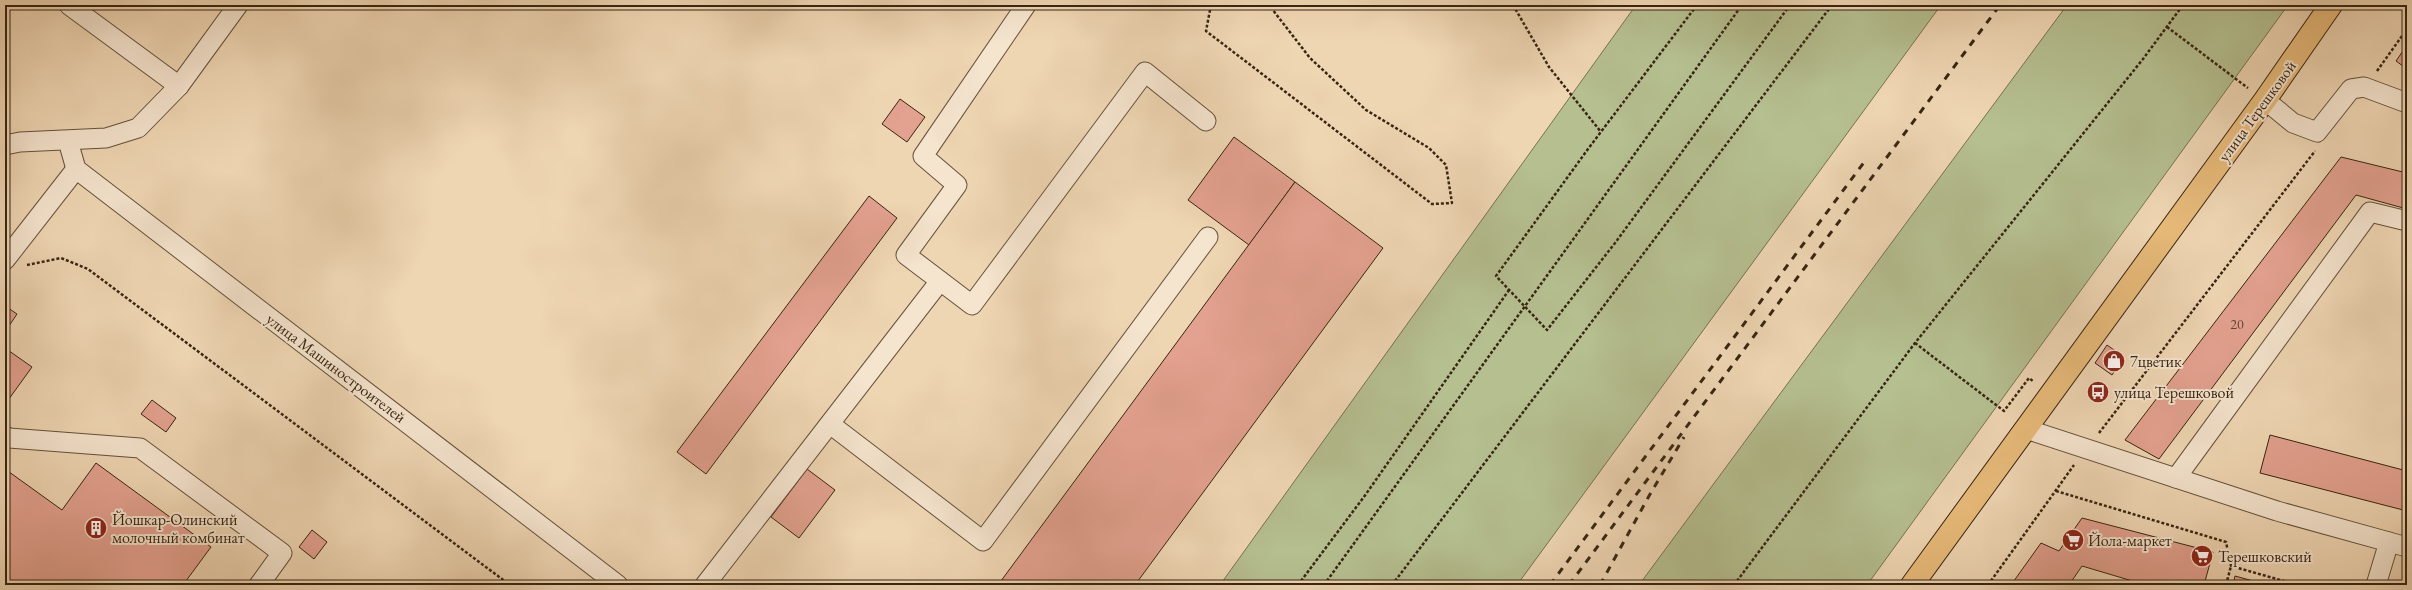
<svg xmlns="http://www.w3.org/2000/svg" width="2412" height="590" font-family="'EB Garamond',serif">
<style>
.green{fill:#b5bf90;stroke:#767251}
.building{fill:#e3a18f;stroke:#372512}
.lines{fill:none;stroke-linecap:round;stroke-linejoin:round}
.minor-casing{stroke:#65513a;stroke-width:21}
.major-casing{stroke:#372512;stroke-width:24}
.path{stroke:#372512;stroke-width:2.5;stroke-dasharray:3 2;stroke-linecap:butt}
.minor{stroke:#f5e4ce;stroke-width:19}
.major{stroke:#e8bb7a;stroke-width:22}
.rail{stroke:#372512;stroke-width:3;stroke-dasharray:7 7;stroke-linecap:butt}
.labels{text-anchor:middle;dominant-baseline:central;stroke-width:4;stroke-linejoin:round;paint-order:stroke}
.number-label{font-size:14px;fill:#624431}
.street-label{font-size:16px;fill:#372512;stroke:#f5e4ce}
.poi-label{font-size:16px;fill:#372512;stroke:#f5e4ce;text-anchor:start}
</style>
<rect width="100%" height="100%" fill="#efd6b3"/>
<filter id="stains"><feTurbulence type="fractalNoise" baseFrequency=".005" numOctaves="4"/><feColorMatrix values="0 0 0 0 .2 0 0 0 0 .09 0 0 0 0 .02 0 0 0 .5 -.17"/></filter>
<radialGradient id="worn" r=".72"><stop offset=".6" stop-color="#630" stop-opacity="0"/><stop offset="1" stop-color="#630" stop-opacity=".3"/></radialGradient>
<g class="green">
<polygon points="1636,5 1941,5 1517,585 1220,585"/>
<polygon points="2067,5 2288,5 1867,585 1639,585"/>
</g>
<g class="building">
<polygon points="2407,45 2407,69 2396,61"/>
<polygon points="900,99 925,117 907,142 882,124"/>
<polygon points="1234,137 1295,182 1249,245 1188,200"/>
<polygon points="2341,157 2407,173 2407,209 2356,195 2159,459 2125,440"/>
<polygon points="1295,182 1383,248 1135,585 998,585"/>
<polygon points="869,196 897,218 706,474 677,452"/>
<polygon points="5,306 17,314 5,332"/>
<polygon points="2107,345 2124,357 2112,375 2095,363"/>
<polygon points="5,348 32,367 6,403 5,403"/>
<polygon points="152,400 176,418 166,432 141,414"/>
<polygon points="2270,435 2407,471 2407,511 2260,473"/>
<polygon points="96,463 211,547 183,585 5,585 5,469 62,510"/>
<polygon points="807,469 835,490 799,538 771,517"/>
<polygon points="2082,518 2213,552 2204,585 2146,585 2082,566 2069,585 2011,585 2041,543 2059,551"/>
<polygon points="312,530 327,542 314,559 299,547"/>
<polygon points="2235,576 2268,585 2233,585"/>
</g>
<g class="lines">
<g class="minor-casing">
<g id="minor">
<polyline points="69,5 179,86"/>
<polyline points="1026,5 923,156 957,185 906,255 972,305 1145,72 1206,121"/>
<polyline points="2265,100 2293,123 2317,132 2351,89 2364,87 2407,103"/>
<polyline points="68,141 76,169 618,585"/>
<polyline points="5,145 20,142 106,138 138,128 179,86 238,5"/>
<polyline points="5,260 76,169"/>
<polyline points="830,424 983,541 1208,237"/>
<polyline points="2026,429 2277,511 2407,547"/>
<polyline points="5,436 9,438 140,448 282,553 259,585"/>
<polyline points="2176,478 2370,212 2407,221"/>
<polyline points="705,585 940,281"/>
<polyline points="2376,585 2389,542"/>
</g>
</g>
<g class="major-casing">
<polyline id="major" points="1912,585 2265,100 2331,5"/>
</g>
<g class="path">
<polyline points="1211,5 1206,31 1432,204 1452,203 1446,165 1429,148 1366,110 1310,58 1269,5"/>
<polyline points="1513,5 1549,67 1601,132"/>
<polyline points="1697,5 1588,149 1496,276 1547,330 1615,243 1790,5"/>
<polyline points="2167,27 2248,88"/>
<polyline points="2377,71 2407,29"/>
<polyline points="27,265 61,258 88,269 510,585"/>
<polyline points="1915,343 2004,411 2029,378 2034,382"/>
<polyline points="2099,433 2315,151"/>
<polyline points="2056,491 2226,542 2231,566 2298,585"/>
<polyline points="1298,585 1366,494 1509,290"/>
<polyline points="1324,585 1742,5"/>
<polyline points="1392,585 1832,5"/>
<polyline points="1734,585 1915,343 2143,59 2183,5"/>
<polyline points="1988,585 2074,465"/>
<polyline points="2226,585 2231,566"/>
</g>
<use href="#minor" class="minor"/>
<use href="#major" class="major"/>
<g class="rail">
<polyline points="1550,585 1865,161"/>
<polyline points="1569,585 2000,5"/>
<polyline points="1600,585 1649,496 1684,437"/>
</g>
</g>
<defs>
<g id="shop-disc" transform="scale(1.15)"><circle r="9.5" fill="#8f2418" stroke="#f5e4ce"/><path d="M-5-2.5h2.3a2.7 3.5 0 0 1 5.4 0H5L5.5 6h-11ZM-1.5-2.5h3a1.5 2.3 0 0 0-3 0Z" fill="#fff"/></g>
<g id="bus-disc" transform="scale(1.15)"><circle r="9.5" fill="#8f2418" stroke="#f5e4ce"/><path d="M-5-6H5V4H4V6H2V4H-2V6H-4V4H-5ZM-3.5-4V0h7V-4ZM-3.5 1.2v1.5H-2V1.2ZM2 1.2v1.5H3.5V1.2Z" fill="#fff"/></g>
<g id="building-disc" transform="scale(1.15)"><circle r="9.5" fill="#8f2418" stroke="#f5e4ce"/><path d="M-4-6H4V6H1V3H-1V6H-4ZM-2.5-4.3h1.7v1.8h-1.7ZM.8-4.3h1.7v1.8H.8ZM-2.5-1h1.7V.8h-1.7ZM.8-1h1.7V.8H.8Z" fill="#fff"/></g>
<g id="supermarket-disc" transform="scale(1.15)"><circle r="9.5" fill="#8f2418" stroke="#f5e4ce"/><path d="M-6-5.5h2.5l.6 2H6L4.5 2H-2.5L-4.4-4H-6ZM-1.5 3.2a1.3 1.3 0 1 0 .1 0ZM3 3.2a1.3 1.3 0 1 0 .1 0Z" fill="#fff"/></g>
</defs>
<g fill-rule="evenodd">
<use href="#shop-disc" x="2114" y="361"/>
<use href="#bus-disc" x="2098" y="392"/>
<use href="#building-disc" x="96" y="528"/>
<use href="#supermarket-disc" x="2073" y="540"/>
<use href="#supermarket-disc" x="2202" y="556"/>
</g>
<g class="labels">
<g class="number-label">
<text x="2237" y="324">20</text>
</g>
<g class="street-label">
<text transform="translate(2257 111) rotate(-54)">улица Терешковой</text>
<text transform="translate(336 368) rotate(37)">улица Машиностроителей</text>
</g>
<g class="poi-label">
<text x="2130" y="361">7цветик</text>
<text x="2114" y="392">улица Терешковой</text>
<text x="112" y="519">Йошкар-Олинский<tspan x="112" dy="18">молочный комбинат</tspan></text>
<text x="2088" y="540">Йола-маркет</text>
<text x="2218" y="556">Терешковский</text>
</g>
</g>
<rect width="2412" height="590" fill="none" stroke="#efd6b3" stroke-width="20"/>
<rect x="6" y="6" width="2400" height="578" fill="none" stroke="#372512" stroke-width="2"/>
<rect x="10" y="10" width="2392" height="570" fill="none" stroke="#372512"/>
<rect width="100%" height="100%" filter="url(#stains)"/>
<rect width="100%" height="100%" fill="url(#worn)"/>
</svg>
